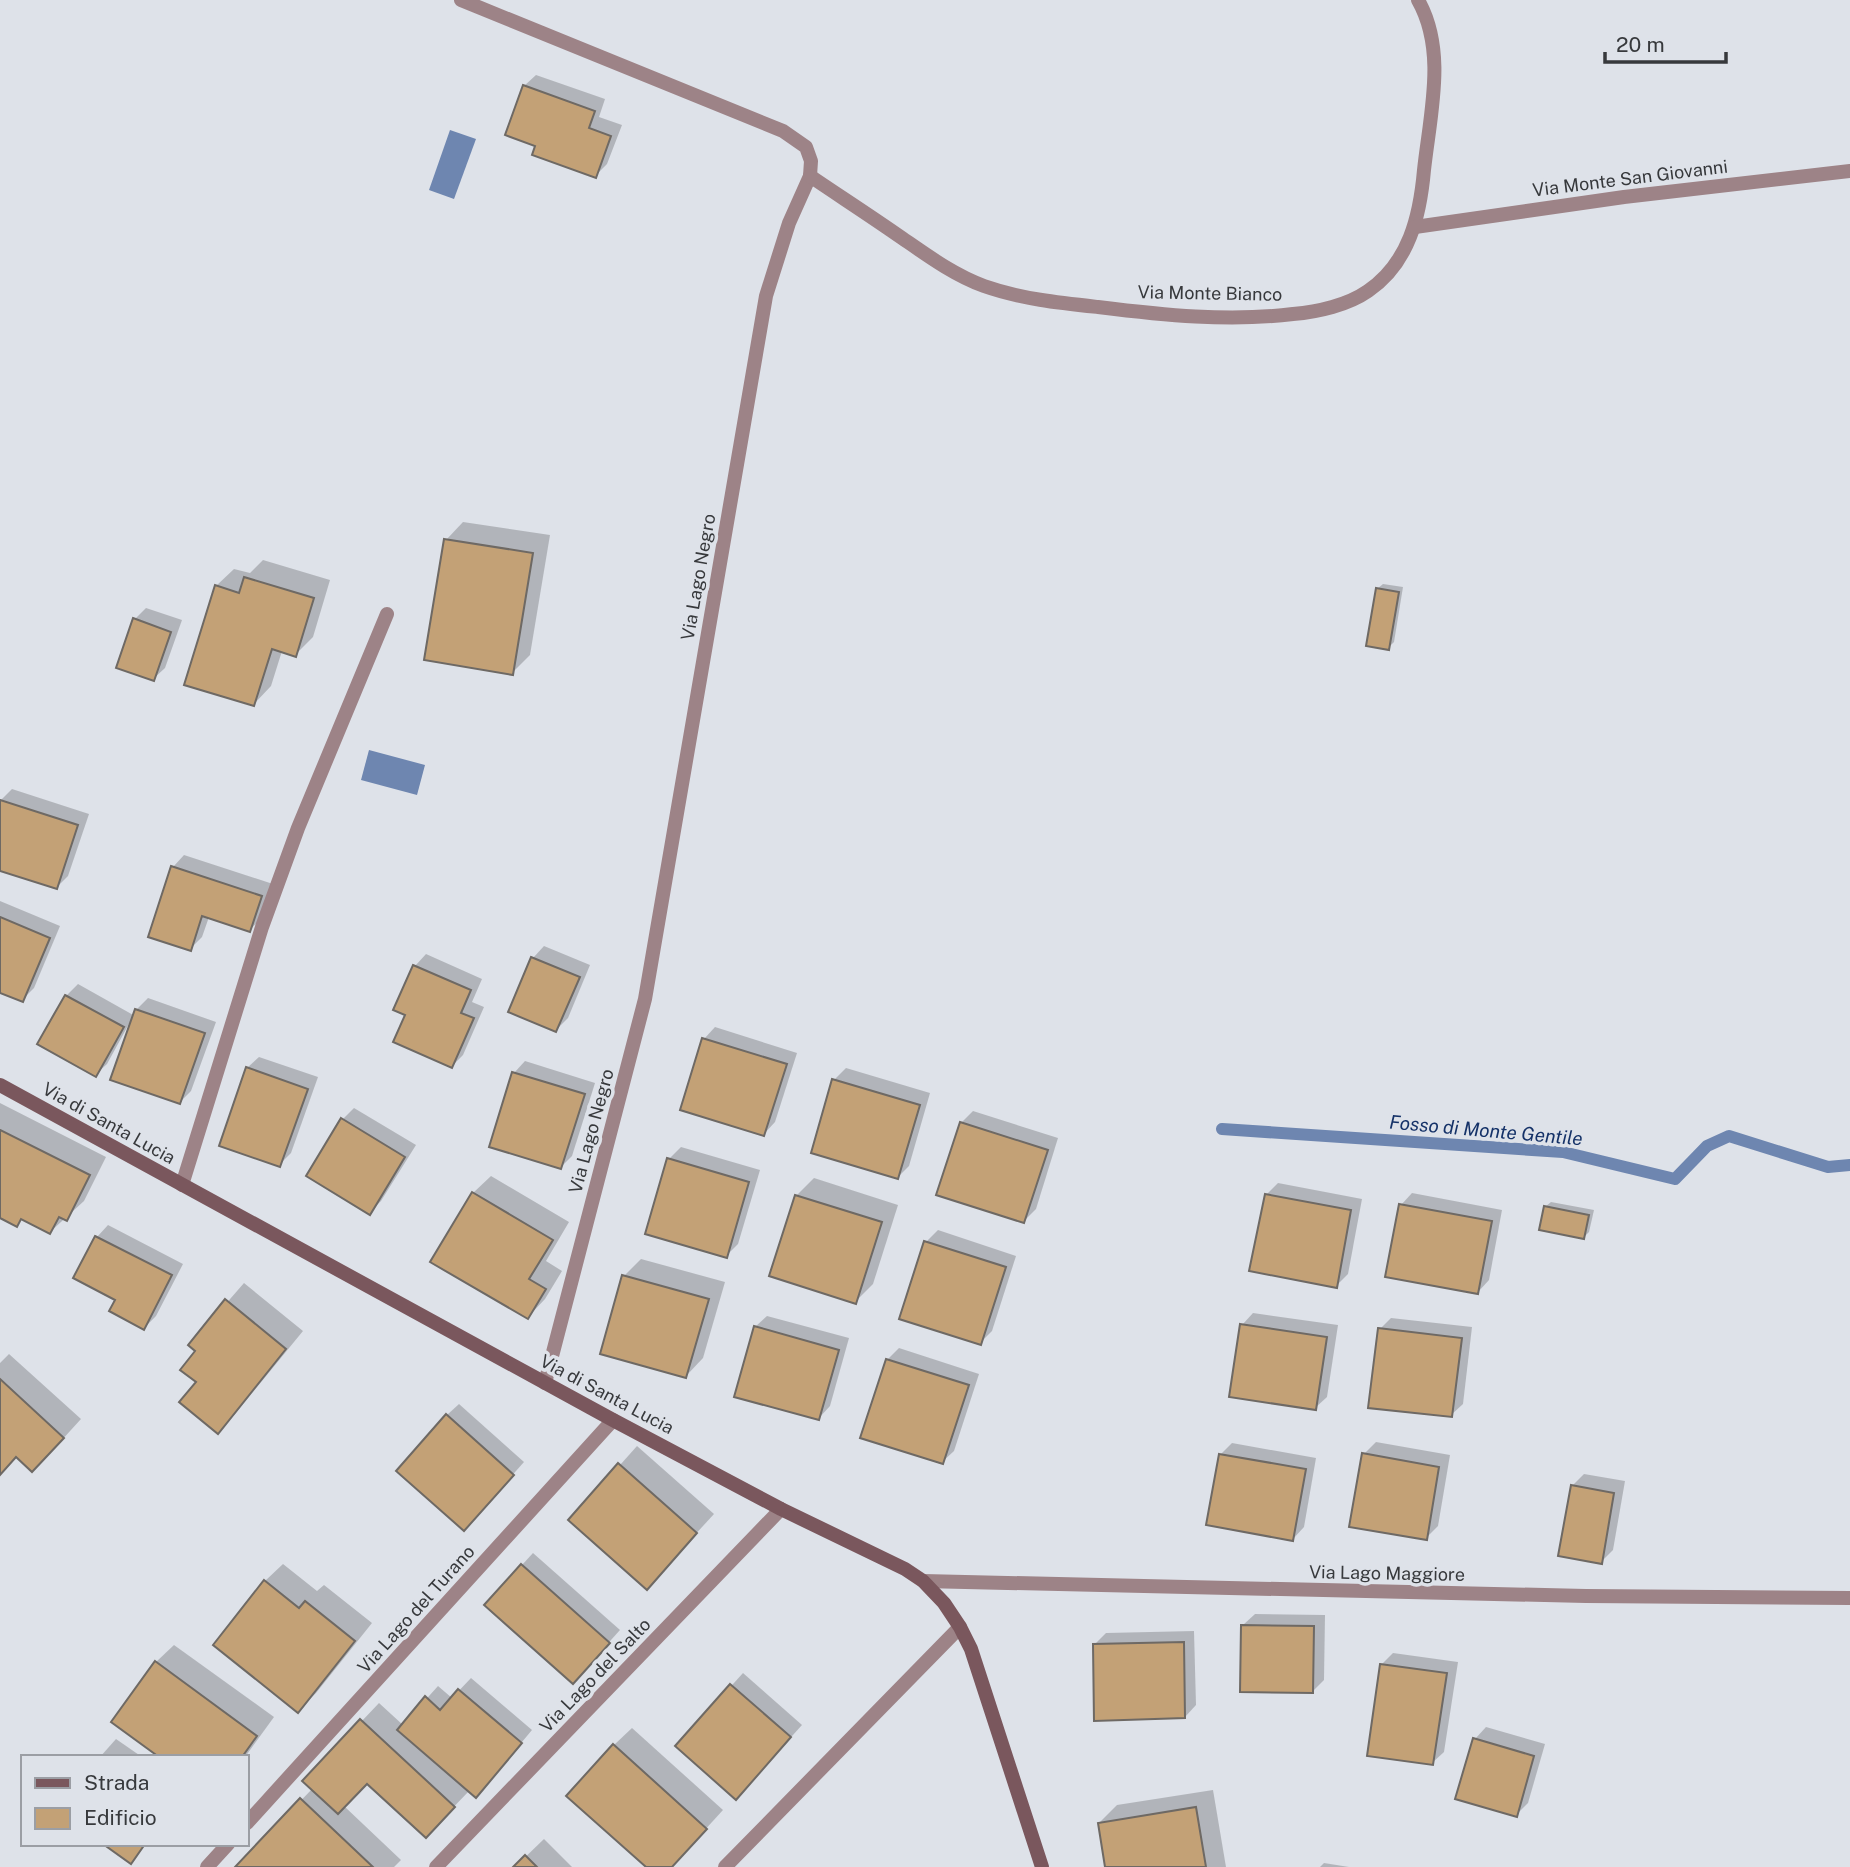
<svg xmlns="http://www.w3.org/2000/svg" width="1850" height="1867" font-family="'Public Sans',sans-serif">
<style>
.water{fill:#6e86b0}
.shadow{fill:#0003}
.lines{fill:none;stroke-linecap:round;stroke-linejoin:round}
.stream{stroke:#6e86b0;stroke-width:12}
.building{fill:#c3a176;stroke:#6e6964;stroke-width:2}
.street{stroke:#9d8387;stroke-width:14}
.secondary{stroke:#7a575d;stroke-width:14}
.labels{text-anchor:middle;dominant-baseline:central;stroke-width:7;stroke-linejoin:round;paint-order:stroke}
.street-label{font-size:18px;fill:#37393c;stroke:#dee2e9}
.water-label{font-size:19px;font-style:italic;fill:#153268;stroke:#dee2e9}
</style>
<rect width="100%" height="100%" fill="#dee2e9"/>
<g class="water">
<polygon points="450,130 476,139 454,199 429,190"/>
<polygon points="369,750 425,765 417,795 361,780"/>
</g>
<g class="shadow">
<polygon points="536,75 605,99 599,117 622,125 607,164 595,176 538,145 524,86"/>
<polygon points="463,522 550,535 530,655 512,673 446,540"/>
<polygon points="263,560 330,580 313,637 295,655 282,651 271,686 254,704 216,586 234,569 250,573"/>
<polygon points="1383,584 1403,587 1394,642 1388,648 1377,589"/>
<polygon points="146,608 182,620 165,668 153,679 135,619"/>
<polygon points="12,789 89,814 68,876 57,887 0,869 0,801"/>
<polygon points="184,855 273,884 261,918 250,930 209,917 202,937 190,949 173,867"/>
<polygon points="0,901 60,926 34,988 22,1000 0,991"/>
<polygon points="544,946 590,965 568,1018 556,1030 533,958"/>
<polygon points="426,954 482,979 472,1002 484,1007 463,1055 452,1066 408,1014 415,966"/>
<polygon points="78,984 135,1016 136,1010 148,998 216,1022 191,1091 180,1102 130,1022 107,1064 95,1075 66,996"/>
<polygon points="715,1027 797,1053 775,1122 764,1134 704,1039"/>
<polygon points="259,1057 318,1077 291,1153 279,1165 247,1068"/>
<polygon points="525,1061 595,1083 572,1156 561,1167 514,1073"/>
<polygon points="846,1068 930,1093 909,1166 898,1177 834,1080"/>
<polygon points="0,1103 106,1157 84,1201 50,1232 23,1218 16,1224 0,1216"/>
<polygon points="354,1108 416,1145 381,1201 370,1212 343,1119"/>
<polygon points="973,1111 1058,1138 1036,1209 1024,1221 961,1123"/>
<polygon points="681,1147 760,1170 738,1244 726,1256 669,1159"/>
<polygon points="491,1176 569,1222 546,1261 562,1271 545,1299 528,1317 473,1193"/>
<polygon points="814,1178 898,1205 873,1284 855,1302 797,1195"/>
<polygon points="1278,1183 1362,1199 1348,1274 1336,1286 1266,1195"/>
<polygon points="1412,1193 1502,1210 1489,1280 1478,1292 1401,1205"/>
<polygon points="1551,1202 1594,1210 1589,1232 1584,1237 1545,1207"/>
<polygon points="108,1225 183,1264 156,1316 144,1328 118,1300 75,1278 97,1237"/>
<polygon points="938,1230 1016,1256 992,1331 980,1343 926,1242"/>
<polygon points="641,1259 725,1282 703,1358 686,1376 624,1276"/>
<polygon points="244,1283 303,1331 235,1414 217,1431 198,1381 198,1351 190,1345"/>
<polygon points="1253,1313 1338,1325 1327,1397 1315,1408 1242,1325"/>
<polygon points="767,1316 849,1338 830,1406 819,1418 755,1327"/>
<polygon points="1391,1318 1472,1327 1463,1404 1451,1415 1380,1329"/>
<polygon points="899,1348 979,1374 954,1451 942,1462 887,1360"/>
<polygon points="9,1354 81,1419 50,1453 17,1456 0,1474 0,1363"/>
<polygon points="459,1404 524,1462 475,1517 447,1415"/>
<polygon points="1376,1442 1450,1455 1438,1526 1426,1538 1364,1454"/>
<polygon points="1232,1443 1316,1458 1304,1527 1293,1539 1220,1455"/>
<polygon points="637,1446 714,1514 647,1587 571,1520"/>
<polygon points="1584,1474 1625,1481 1613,1550 1601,1562 1572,1486"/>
<polygon points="533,1553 620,1630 584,1670 522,1565"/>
<polygon points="283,1564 317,1591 324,1585 372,1623 316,1693 298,1711 265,1581"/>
<polygon points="1255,1614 1325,1615 1324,1680 1312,1692 1243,1625"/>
<polygon points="1194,1631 1196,1705 1185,1717 1094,1645 1106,1633"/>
<polygon points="174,1645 274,1717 245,1757 162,1757 156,1662"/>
<polygon points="1393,1653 1458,1662 1444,1752 1432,1763 1382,1664"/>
<polygon points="743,1673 802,1725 747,1786 677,1746"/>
<polygon points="471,1678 532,1730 487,1784 470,1790 443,1818 367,1782 344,1806 401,1860 394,1867 237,1867 313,1788 305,1781 379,1703 403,1725 438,1686 452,1698"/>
<polygon points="1486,1727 1545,1744 1528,1803 1516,1815 1475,1739"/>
<polygon points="632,1728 723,1810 671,1867 648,1867 614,1745"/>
<polygon points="116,1739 142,1757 100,1757"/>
<polygon points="1213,1790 1226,1867 1107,1867 1099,1823 1117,1805"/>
<polygon points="544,1839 572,1867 515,1867"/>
<polygon points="1324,1863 1349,1867 1320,1867"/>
</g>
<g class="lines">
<polyline class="stream" points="1222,1129 1563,1152 1675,1179 1707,1146 1729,1136 1828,1167 1850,1165"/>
</g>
<g class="building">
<polygon points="523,85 595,111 589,128 611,136 596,178 532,155 535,146 505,135"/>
<polygon points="444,539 533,553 513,675 424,660"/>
<polygon points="244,577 314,598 296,657 272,649 254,706 184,685 215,585 239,593"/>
<polygon points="1376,588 1399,592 1389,650 1366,646"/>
<polygon points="133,618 171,632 154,681 116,668"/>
<polygon points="0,800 78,825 57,889 0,871"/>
<polygon points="171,866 262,896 250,932 202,916 191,951 148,937"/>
<polygon points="0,917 50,938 23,1002 0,993"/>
<polygon points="531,957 580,977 556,1032 508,1012"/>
<polygon points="413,965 471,990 461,1013 474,1018 452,1068 393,1042 405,1015 393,1010"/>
<polygon points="65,995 124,1027 96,1077 37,1044"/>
<polygon points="135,1009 205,1033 180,1104 110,1080"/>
<polygon points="702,1038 787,1064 764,1136 680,1110"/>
<polygon points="246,1067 308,1089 280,1167 219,1146"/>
<polygon points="512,1072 585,1094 561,1169 489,1147"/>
<polygon points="832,1079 920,1105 898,1179 811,1153"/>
<polygon points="341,1118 405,1157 370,1215 306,1176"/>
<polygon points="960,1122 1048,1150 1024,1223 936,1195"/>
<polygon points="0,1130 90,1175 67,1221 59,1217 50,1234 21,1219 17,1227 0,1218"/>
<polygon points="667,1158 749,1182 727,1258 645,1234"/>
<polygon points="472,1192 553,1240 529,1279 546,1289 528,1319 430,1262"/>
<polygon points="1265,1194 1351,1210 1337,1288 1249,1271"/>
<polygon points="795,1195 882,1222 856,1304 769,1276"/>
<polygon points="1399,1204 1492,1221 1478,1294 1385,1277"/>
<polygon points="1544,1206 1589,1215 1584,1239 1539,1230"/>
<polygon points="95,1236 172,1275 144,1330 109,1311 115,1300 73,1278"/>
<polygon points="924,1241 1006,1267 981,1345 899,1319"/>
<polygon points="622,1275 709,1299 686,1378 600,1354"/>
<polygon points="225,1299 286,1349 218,1434 179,1402 196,1382 180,1370 195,1351 188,1345"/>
<polygon points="1240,1324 1327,1337 1316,1410 1229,1397"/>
<polygon points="754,1326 839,1350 819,1420 734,1397"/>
<polygon points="1378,1328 1462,1338 1452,1417 1368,1408"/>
<polygon points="886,1359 969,1385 943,1464 860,1438"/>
<polygon points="0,1379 64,1438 32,1472 16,1457 0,1475"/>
<polygon points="446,1414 514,1475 464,1531 396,1471"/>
<polygon points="1362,1453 1439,1467 1427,1540 1349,1527"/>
<polygon points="1219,1454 1306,1469 1293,1541 1206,1525"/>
<polygon points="618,1463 697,1533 647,1590 568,1520"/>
<polygon points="1571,1485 1614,1493 1602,1564 1558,1556"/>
<polygon points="521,1564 610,1643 573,1684 484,1605"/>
<polygon points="264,1580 299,1608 305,1601 355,1641 298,1713 213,1645"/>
<polygon points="1241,1625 1314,1626 1313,1693 1240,1692"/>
<polygon points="1184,1642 1185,1718 1094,1721 1093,1644"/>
<polygon points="155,1661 257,1736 242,1757 159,1757 111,1722"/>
<polygon points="1380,1664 1447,1673 1433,1765 1367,1756"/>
<polygon points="730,1684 791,1737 736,1800 675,1746"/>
<polygon points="458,1689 522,1743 476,1798 397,1730 425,1696 440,1710"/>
<polygon points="360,1719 455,1807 426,1838 367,1784 338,1814 302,1781"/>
<polygon points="1473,1738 1534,1756 1517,1817 1455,1799"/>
<polygon points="613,1744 707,1829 672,1867 646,1867 566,1796"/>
<polygon points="300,1798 373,1867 235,1867"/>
<polygon points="1196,1807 1206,1867 1105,1867 1098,1823"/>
<polygon points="103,1844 145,1844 131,1864"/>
<polygon points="525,1855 537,1867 513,1867"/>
</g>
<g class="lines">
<g class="street">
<polyline points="461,0 783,131 806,147 811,161 810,176 789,223 766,296 645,999 545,1383"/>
<path d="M 810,176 C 841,197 872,217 902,238 C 928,256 954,275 984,286 C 1021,299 1060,303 1098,307 C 1162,315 1229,322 1293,314 C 1318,312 1348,305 1368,291 C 1409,263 1420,216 1424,170 C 1430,114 1447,51 1418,0"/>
<polyline points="1415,227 1624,197 1850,171"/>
<polyline points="182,1185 262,927 298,828 387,614"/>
<polyline points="923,1581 1586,1596 1850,1598"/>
<polyline points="247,1823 613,1420"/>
<polyline points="207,1867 228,1844"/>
<polyline points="436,1867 781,1509"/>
<polyline points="725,1867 960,1627"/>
</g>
<polyline class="secondary" points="0,1085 613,1420 781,1509 905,1569 923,1581 944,1603 960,1627 971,1649 1042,1867"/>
</g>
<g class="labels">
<g class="street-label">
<text transform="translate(1630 178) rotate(-7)">Via Monte San Giovanni</text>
<text transform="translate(1210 293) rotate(1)">Via Monte Bianco</text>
<text transform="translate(698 577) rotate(-80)">Via Lago Negro</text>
<text transform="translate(109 1123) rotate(29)">Via di Santa Lucia</text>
<text transform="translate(591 1131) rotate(-75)">Via Lago Negro</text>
<text transform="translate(607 1394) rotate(28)">Via di Santa Lucia</text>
<text transform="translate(1387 1573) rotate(1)">Via Lago Maggiore</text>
<text transform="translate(416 1609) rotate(-48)">Via Lago del Turano</text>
<text transform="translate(595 1675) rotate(-46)">Via Lago del Salto</text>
</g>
<g class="water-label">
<text transform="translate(1486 1130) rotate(5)">Fosso di Monte Gentile</text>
</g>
</g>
<rect x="21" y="1755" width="228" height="91" fill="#dee2e9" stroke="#9b9ea4" stroke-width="2"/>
<rect x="35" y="1778" width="35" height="10" fill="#7a575d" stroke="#9b9ea4" stroke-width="2"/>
<text x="84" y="1790" font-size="21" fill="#37393c">Strada</text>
<rect x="35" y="1808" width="35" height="21" fill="#c3a176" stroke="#9b9ea4" stroke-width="2"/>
<text x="84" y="1825" font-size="21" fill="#37393c">Edificio</text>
<path d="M1605 52v10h121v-10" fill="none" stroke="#37393c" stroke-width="3.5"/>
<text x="1616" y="52" font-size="21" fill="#37393c" stroke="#dee2e9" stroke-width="5" paint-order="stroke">20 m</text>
</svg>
